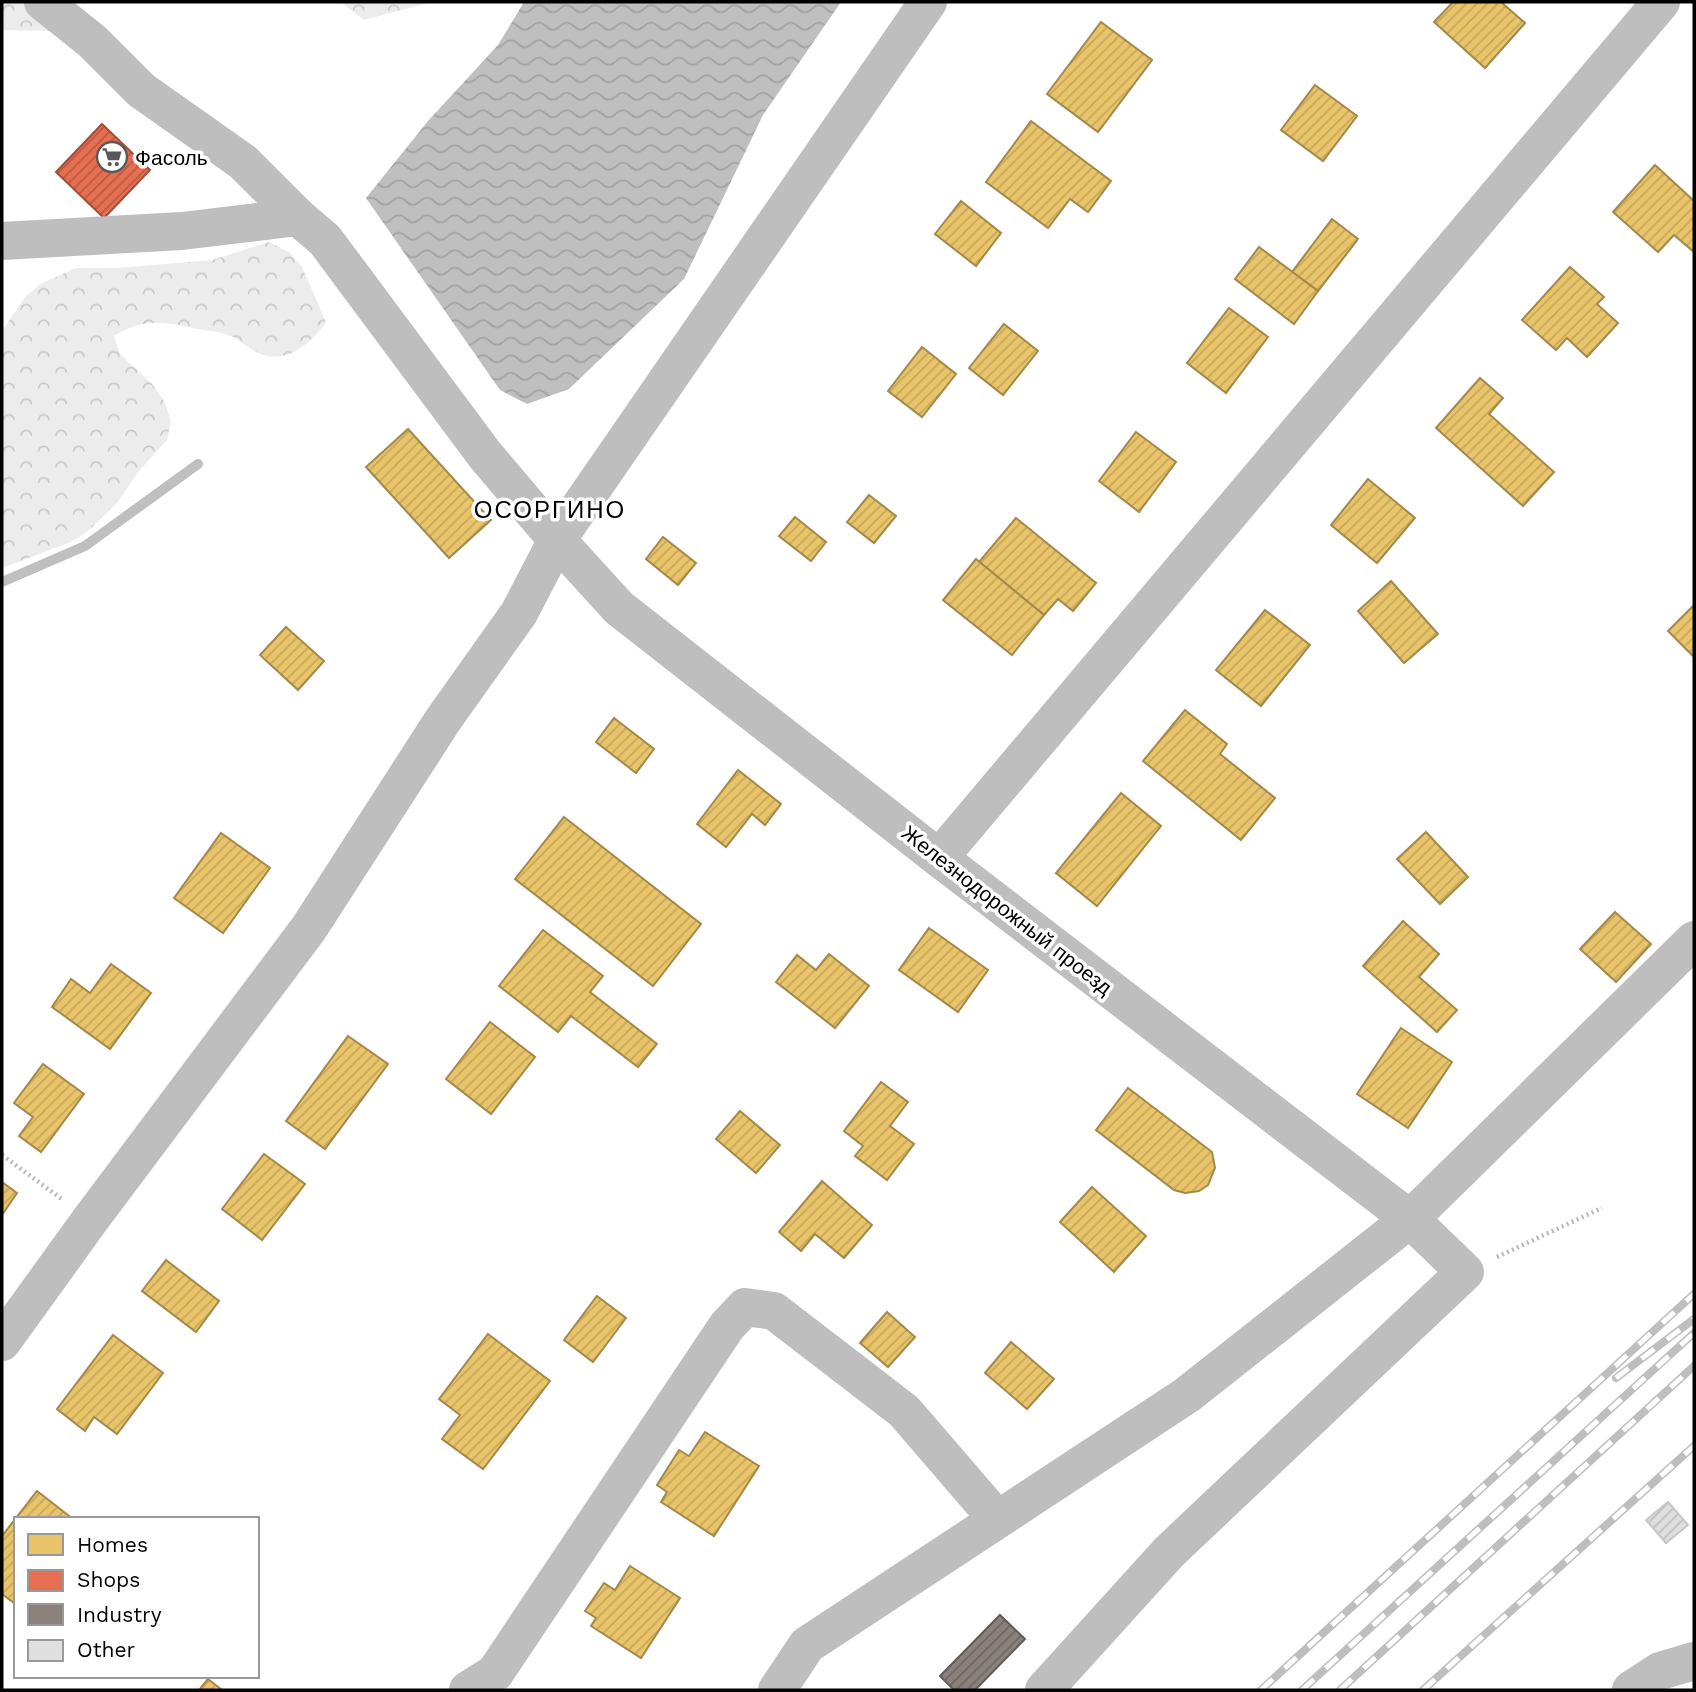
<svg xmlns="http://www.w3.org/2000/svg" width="1696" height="1692" font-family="'Work Sans',sans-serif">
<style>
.forest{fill:url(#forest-crowns)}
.water{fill:url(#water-waves)}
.homes{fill:url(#homes-hatch);stroke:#a3894a;stroke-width:2}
.shops{fill:url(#shops-hatch);stroke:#a24e39;stroke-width:2}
.industry{fill:url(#industry-hatch);stroke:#615a57;stroke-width:2}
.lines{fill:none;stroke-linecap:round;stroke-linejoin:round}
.stream{stroke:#bfbfbf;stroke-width:10}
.building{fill:url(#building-hatch);stroke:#c7c7c7;stroke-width:2}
.path{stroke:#b9b9b9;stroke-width:4.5;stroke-dasharray:2 3.5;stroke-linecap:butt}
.minor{stroke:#bebebe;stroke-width:38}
.rail-casing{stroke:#bebebe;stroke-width:8}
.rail{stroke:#fff;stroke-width:5;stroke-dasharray:16;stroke-linecap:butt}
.labels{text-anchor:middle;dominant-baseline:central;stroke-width:7;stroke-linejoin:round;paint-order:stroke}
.poi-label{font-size:21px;fill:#000;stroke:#fff;text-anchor:start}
.street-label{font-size:21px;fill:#000;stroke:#fff}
.quarter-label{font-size:24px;letter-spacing:2px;fill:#000;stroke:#fff}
</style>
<defs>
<pattern id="forest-crowns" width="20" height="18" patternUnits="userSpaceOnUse" patternTransform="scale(1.75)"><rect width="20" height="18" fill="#ececec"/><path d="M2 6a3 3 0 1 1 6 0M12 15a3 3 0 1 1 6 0" fill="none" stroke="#c9c9c9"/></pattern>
<pattern id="water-waves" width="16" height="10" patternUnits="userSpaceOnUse" patternTransform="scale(1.75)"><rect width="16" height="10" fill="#bfbfbf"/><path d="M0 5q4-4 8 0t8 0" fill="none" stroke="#a2a2a2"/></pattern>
<pattern id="homes-hatch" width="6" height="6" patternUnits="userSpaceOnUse" patternTransform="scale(1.75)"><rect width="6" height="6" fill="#e9c46a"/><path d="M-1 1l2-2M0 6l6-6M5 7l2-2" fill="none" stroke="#c6a75a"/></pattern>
<pattern id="shops-hatch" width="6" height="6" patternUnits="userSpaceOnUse" patternTransform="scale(1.75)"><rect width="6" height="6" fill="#e76f51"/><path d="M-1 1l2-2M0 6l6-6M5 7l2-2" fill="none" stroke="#b95941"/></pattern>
<pattern id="industry-hatch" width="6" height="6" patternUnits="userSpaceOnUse" patternTransform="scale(1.75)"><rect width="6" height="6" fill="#8a817c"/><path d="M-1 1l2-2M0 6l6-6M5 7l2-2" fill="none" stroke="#6e6763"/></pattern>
<pattern id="building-hatch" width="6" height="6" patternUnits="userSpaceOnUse" patternTransform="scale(1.75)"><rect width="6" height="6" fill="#dfdfdf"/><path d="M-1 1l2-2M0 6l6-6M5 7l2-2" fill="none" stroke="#bebebe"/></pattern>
</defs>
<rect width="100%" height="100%" fill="#fff"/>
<g class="forest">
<polygon points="2,2 70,2 59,31 2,30"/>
<polygon points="341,2 432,2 364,20"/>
<path d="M 269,242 L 289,252 L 302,267 L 326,322 C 313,341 289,363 264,355 C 252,352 242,341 231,336 C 221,332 209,331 198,329 C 165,322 145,317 114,336 L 120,354 L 152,384 L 164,401 L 171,420 L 167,440 L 139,471 L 116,504 L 87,532 L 71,542 L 2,568 L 2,331 L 26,296 L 40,284 L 76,268 L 118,268 L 212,260 Z"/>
</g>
<polygon class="water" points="524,2 841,2 763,115 684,279 569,389 527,404 500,390 366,198 428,121 498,45"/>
<g class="homes">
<polygon points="1453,2 1501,2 1525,23 1485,68 1434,22"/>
<polygon points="1101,22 1152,60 1098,132 1047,94"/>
<polygon points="1315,85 1357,116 1323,161 1281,130"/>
<polygon points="1031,121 1111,181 1088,212 1070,199 1048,228 986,182"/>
<polygon points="1655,165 1694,201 1694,252 1674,235 1658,252 1613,212"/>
<polygon points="961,201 1001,233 976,266 935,234"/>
<polygon points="1332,219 1358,239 1318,291 1292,272"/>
<polygon points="1259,247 1318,291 1294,324 1235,279"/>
<polygon points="1570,267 1604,297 1597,304 1618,323 1587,357 1567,338 1556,350 1522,320"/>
<polygon points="1229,308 1268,337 1226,393 1187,363"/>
<polygon points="1004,324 1038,351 1003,395 969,368"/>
<polygon points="922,347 956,374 922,417 888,391"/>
<polygon points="1480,378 1503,398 1489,414 1554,472 1523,506 1436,428"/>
<polygon points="408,429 491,520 449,558 366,467"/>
<polygon points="1136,432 1176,462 1139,512 1099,481"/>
<polygon points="1368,479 1415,518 1377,563 1331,525"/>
<polygon points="869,495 896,516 874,543 847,522"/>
<polygon points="795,517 826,542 811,561 779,536"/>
<polygon points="1016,518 1096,583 1073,611 1058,599 1044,615 979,562"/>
<polygon points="663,537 696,563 678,585 646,559"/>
<polygon points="976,559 1044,615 1012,655 943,600"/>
<polygon points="1391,581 1438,634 1404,663 1358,611"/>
<polygon points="1694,605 1694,657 1668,631"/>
<polygon points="1265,610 1310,645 1261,706 1216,670"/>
<polygon points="286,627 324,661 298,690 260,655"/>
<polygon points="1185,710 1227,744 1220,754 1275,798 1241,840 1143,761"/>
<polygon points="614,718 654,749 636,773 596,742"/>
<polygon points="738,770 781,804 765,825 752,814 726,847 697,824"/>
<polygon points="1121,793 1161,826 1097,906 1056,873"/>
<polygon points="564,817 701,924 653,986 515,879"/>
<polygon points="1426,832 1468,877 1440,904 1397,859"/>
<polygon points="221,833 270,868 223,933 174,898"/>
<polygon points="1615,912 1651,944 1616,982 1580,949"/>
<polygon points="1403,921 1439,954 1419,977 1457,1010 1437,1032 1363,966"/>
<polygon points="929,928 988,970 958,1012 899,970"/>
<polygon points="543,930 603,976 590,992 657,1044 638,1067 571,1016 558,1032 499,986"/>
<polygon points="829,954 869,986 835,1028 776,982 797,955 816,970"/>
<polygon points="111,964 151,993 110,1049 52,1007 71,979 90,993"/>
<polygon points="490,1022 535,1057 491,1114 446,1079"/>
<polygon points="1401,1028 1452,1062 1408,1128 1357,1094"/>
<polygon points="348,1036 388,1064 325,1149 286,1121"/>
<polygon points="43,1064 84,1094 41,1152 19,1136 33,1117 14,1103"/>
<polygon points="881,1082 908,1102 890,1126 914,1144 887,1180 855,1156 863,1146 844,1131"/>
<polygon points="1128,1088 1212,1152 1215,1168 1208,1185 1199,1191 1185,1193 1174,1190 1096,1130"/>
<polygon points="740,1111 780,1145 756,1173 716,1139"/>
<polygon points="264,1154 305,1184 262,1240 222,1209"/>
<polygon points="822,1181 872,1225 844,1258 815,1234 801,1251 779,1232"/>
<polygon points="2,1182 17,1193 2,1215"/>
<polygon points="1092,1187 1146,1236 1114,1272 1060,1222"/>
<polygon points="166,1260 219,1301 196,1332 142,1291"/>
<polygon points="597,1296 626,1318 593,1362 564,1340"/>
<polygon points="887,1312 915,1337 888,1367 860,1343"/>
<polygon points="488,1334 550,1381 483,1469 442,1439 460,1415 439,1399"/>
<polygon points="113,1335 163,1373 117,1434 94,1417 85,1431 57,1409"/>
<polygon points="1011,1342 1054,1379 1027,1409 985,1373"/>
<polygon points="705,1432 759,1466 714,1536 661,1502 667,1492 657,1485 679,1450 689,1456"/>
<polygon points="37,1491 73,1519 16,1519 14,1603 2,1594 2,1536"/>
<polygon points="630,1566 680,1598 641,1658 591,1626 596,1618 585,1611 604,1583 615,1590"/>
<polygon points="208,1679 222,1690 199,1690"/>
</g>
<polygon class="shops" points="102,124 150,170 104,218 56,172"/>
<polygon class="industry" points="1000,1615 1025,1639 975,1690 954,1690 940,1676"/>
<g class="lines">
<polyline class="stream" points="2,582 85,546 198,464"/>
</g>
<polygon class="building" points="1668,1502 1688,1525 1666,1543 1646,1520"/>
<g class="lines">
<g class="path">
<polyline points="2,1155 63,1200"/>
<polyline points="1497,1257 1602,1208"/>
</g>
<g class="minor">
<polyline points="43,2 92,41 141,90 243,162 298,217"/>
<polyline points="2,241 182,231 298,217 325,240 485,455 557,540 619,608 939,858 1410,1219 1465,1272 1169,1552 1044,1690"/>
<polyline points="939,858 1661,2"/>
<polyline points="2,1342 90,1220 309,928 443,720 519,613 557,540 928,2"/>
<polyline points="468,1690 495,1673 727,1326 745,1307 774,1311 904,1411 997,1519"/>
<polyline points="777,1690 807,1645 1187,1395 1410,1219 1694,940"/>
<polyline points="1631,1690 1660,1671 1694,1661"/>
</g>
<g class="rail-casing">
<g id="rail">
<polyline points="1616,1378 1694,1319"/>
<polyline points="1261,1690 1694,1294"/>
<polyline points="1302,1690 1694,1333"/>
<polyline points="1340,1690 1694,1366"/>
<polyline points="1423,1690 1694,1446"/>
</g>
</g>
<use href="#rail" class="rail"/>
</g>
<defs>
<g id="supermarket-ring" transform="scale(1.575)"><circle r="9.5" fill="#fff" stroke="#595959" stroke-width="1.5"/><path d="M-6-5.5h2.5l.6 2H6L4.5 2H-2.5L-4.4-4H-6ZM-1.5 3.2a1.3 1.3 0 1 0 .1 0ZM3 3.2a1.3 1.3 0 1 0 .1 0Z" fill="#595959"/></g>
</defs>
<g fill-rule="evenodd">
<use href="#supermarket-ring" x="112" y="157"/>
</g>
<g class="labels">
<g class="poi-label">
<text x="135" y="157">Фасоль</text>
</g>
<g class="street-label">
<text transform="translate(1007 910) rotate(38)">Железнодорожный проезд</text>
</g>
<g class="quarter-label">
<text x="550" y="510">ОСОРГИНО</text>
</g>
</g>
<rect width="1696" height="1692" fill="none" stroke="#000000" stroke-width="7"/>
<rect x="14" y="1517" width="245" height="161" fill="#ffffff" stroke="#999999" stroke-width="2"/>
<rect x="28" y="1534" width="35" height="21" fill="#e9c46a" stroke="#999999" stroke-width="2"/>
<text x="77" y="1552" font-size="21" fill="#000000">Homes</text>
<rect x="28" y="1570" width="35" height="21" fill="#e76f51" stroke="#999999" stroke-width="2"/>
<text x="77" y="1587" font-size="21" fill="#000000">Shops</text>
<rect x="28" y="1604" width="35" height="21" fill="#8a817c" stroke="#999999" stroke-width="2"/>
<text x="77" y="1622" font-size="21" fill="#000000">Industry</text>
<rect x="28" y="1640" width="35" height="21" fill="#dfdfdf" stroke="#999999" stroke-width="2"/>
<text x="77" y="1657" font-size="21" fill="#000000">Other</text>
</svg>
